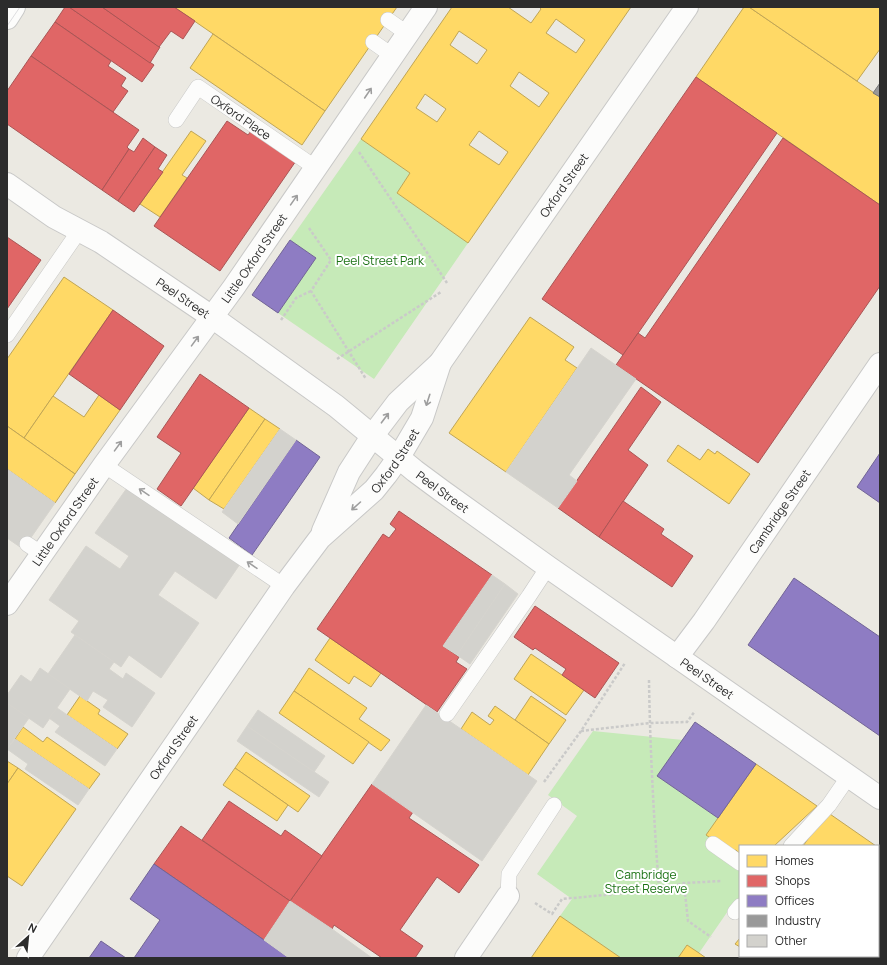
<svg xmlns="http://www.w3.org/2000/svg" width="887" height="965" font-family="Manrope,sans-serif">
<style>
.green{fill:#c6eab8}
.homes{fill:#ffd966;stroke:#c0a555;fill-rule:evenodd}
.shops{fill:#e06666;stroke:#a55}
.offices{fill:#8e7cc3;stroke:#716496}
.industry{fill:#999;stroke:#787878}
.building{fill:#d3d2cd;stroke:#d6d4ce}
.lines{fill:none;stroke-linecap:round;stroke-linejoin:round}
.lane-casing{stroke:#c8c8c7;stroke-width:16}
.street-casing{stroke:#c8c8c7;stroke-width:24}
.secondary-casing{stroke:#c8c8c7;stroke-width:24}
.path{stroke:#cacac9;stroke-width:2.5;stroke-dasharray:3 2;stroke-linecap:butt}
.lane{stroke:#fcfcfb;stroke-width:15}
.street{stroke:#fcfcfb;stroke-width:22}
.secondary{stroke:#fcfcfb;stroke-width:22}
.tram{stroke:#dedee0;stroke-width:1}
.oneway{stroke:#9e9e9e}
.labels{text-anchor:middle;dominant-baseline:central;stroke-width:4;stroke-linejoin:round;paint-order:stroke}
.street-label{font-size:12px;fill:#2c2c2c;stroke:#fff}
.park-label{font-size:12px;fill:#1b7214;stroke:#fff}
</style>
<rect width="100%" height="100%" fill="#ebe9e2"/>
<g class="green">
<polygon points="361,139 410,173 397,193 468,243 374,379 278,313 316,258 290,240"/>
<polygon points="593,731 683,740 657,776 718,818 731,852 736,850 740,854 740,914 730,908 699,953 687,945 678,958 621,958 560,916 572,899 537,874 577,816 548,795"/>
</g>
<g class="homes">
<polygon points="174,7 397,7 325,111"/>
<path d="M 452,7 L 508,7 L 531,23 L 541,9 L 539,7 L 631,7 L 468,243 L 397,193 L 410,173 L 361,139 ZM 556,19 L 585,40 L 576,53 L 546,33 ZM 459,31 L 487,50 L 477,64 L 450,45 ZM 519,72 L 549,93 L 539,107 L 510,86 ZM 425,94 L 446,109 L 437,122 L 416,108 ZM 479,131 L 508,152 L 499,165 L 469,145 Z"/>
<polygon points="744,7 749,7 880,97 880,205 696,77"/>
<polygon points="749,7 880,7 880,49 857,81"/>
<polygon points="213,34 325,111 302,145 190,68"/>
<polygon points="191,131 206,141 182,175 187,178 160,217 140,204"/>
<polygon points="64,277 113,310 24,438 7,426 7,359"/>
<polygon points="530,317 574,347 565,360 577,368 506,472 449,433"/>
<polygon points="99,395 120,410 75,474 24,438 53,396 84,417"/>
<polygon points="249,408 265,419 209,500 193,488"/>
<polygon points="265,419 280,429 224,509 209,500"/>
<polygon points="7,426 75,474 55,503 7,469"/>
<polygon points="678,445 700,460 708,449 715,454 717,451 750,474 729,504 667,461"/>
<polygon points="330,638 381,673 371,687 354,676 349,684 315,660"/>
<polygon points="531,654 584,690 566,715 514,679"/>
<polygon points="309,668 367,708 359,719 390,740 381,751 294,691"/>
<polygon points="294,691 369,742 353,764 279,713"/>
<polygon points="80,696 100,710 98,714 128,734 117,749 67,715"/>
<polygon points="531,696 566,720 549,744 515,720"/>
<polygon points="495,706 549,744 528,775 461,729 472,712 490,725 494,720 488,716"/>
<polygon points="23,727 43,742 47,737 100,774 89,789 15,739"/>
<polygon points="246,752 310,796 298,812 235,768"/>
<polygon points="7,761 18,768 7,784"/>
<polygon points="756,764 817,806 774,846 740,846 740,854 736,850 731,852 706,835"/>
<polygon points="18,768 76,809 22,886 7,876 7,784"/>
<polygon points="235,768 288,805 277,821 223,785"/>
<polygon points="827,812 876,846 803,846"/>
<polygon points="878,847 880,849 880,924 878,927"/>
<polygon points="560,916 621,958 531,958"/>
<polygon points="740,938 740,947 735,944"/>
<polygon points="687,945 699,953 706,958 678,958"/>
<polygon points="746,956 858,956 856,958 745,958"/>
</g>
<g class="shops">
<polygon points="65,7 69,7 154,65 142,82 55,22"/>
<polygon points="69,7 102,7 160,47 150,63"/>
<polygon points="102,7 174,7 195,21 183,39 171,31 159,47"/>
<polygon points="55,22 111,61 108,66 126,78 121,86 128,91 113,112 31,56"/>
<polygon points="31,56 139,130 127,147 129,149 102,190 7,124 7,91"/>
<polygon points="696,77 777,133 623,355 542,299"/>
<polygon points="227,121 248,135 254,127 298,158 220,271 154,226"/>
<polygon points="143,138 155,147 118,201 102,190 129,149 134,152"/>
<polygon points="783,138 880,205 880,286 758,463 616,365 638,333 645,338"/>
<polygon points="155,147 167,155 158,169 163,172 134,212 118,201"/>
<polygon points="7,237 41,260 7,309"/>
<polygon points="113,310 164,346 120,410 69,374"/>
<polygon points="200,374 249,408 181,506 157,489 181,453 157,437"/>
<polygon points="641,387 661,402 628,450 648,465 599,537 558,508"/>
<polygon points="623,501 664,529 661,534 693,556 672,587 599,537"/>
<polygon points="399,511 492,575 443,646 459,657 456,662 467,669 437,712 317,629 383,534 389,538 396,529 390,524"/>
<polygon points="535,606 619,663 595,698 562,675 566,669 535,648 533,650 514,637"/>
<polygon points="372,784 413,812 409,818 479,865 459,893 437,877 400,930 423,946 415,958 382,958 334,925 332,929 290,901"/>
<polygon points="229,801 281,836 285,830 322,856 290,901 202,840"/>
<polygon points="181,826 290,901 264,940 154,864"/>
</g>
<g class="offices">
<polygon points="290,240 316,258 278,313 252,295"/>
<polygon points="296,440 320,457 252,555 229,538"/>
<polygon points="880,453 880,503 857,487"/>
<polygon points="794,578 880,637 880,736 748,645"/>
<polygon points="695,722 756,764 718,818 657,776"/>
<polygon points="154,864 264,940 289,958 134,958 160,920 130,899"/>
<polygon points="101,941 117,952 126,958 89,958"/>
</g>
<polygon class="industry" points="880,83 880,97 873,93"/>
<g class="building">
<polygon points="591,348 636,379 569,475 577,481 558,508 506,472"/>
<polygon points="280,429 296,440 238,524 222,512"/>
<polygon points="7,469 55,503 23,549 7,538"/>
<polygon points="127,488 240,564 216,599 175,571 158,595 199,623 161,678 129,655 121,667 114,662 71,632 79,621 49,600 86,546 120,569 129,556 95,533"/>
<polygon points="492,575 505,584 457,655 443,646"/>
<polygon points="505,584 518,594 470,664 457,655"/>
<polygon points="75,635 114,662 109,669 123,679 126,673 155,693 132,727 103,707 108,700 93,691 87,701 48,674"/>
<polygon points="40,668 70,689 43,728 7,703 7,695 21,675 31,682"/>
<polygon points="7,703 29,718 7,749"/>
<polygon points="426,705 537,781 482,861 372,784"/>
<polygon points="57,708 117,749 105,766 55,732 60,726 49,718"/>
<polygon points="258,710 325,756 314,772 247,726"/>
<polygon points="247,726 329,782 319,797 237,741"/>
<polygon points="15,739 89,789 78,805 25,769 28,764 7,749"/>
<polygon points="290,901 332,929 372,958 289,958 264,940"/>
</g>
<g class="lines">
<g class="lane-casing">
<g id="lane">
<polyline points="388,20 408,34"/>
<polyline points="373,42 393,56"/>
<path id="s1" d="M 176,120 L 198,87 L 316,168"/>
<polyline points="7,335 79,231"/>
<polyline points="104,465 284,586"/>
<polyline points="27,544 42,554"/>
<polyline points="447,714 529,596 548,567"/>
<polyline points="713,844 740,863"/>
<polyline points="791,846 829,805 849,776"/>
<polyline points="508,896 509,874 554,805"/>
<polyline points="735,912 740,906"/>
</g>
</g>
<g class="street-casing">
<g id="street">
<path id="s2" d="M 7,184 L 54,217 L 101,242 L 212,317 L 336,406 L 415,471 L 442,491 L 548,567 L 880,798"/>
<path id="s3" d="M 323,531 L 349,472 L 373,435 L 398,402 L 440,363 L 687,7"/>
<path id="s4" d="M 7,604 L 104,465 L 234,287 L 426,7"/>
<path id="s5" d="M 677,657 L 704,621 L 880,364"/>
<path id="s6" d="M 28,958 L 284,586 L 320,538 L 374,490 L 386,475 L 399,457 L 422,418 L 440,363"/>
<polyline points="466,958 508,896"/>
</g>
</g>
<g class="secondary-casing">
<polyline id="secondary" points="7,18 14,7"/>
</g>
<g class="path">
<polyline points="359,152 426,251 447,283"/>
<polyline points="309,228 331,260 311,291 366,379"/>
<polyline points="281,320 296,298 311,291"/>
<polyline points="337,359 441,292"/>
<path d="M 649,680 C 650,750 654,820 659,890"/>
<polyline points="581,731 650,723 687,722 695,711"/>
<polyline points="544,782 581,731 625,663"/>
<polyline points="684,884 688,921 711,937"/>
<polyline points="535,903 552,914 562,899 659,890 684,883 722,881"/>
</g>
<use href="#lane" class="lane"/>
<use href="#street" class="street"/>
<use href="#secondary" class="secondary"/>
<polyline class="tram" points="7,26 20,7"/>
</g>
<defs><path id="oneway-shaft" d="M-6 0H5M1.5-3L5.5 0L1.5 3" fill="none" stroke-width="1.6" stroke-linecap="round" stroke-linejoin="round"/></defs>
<g class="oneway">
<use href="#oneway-shaft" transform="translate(368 93) rotate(-56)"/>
<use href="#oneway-shaft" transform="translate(294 200) rotate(-55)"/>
<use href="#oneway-shaft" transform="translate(195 341) rotate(-54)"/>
<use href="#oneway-shaft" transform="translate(428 400) rotate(108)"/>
<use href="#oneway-shaft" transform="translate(385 418) rotate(-53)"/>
<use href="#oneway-shaft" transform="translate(118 446) rotate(-54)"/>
<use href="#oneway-shaft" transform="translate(144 492) rotate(-146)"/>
<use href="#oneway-shaft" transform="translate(356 506) rotate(138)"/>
<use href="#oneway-shaft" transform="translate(252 565) rotate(-146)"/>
</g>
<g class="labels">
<g class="street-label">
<text stroke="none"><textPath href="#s1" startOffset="92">Oxford Place</textPath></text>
<text stroke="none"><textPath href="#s3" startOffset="424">Oxford Street</textPath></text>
<text stroke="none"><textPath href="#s4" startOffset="425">Little Oxford Street</textPath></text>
<text stroke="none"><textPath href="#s2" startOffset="210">Peel Street</textPath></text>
<text stroke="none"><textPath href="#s6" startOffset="620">Oxford Street</textPath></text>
<text stroke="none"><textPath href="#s2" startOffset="534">Peel Street</textPath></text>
<text stroke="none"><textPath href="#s5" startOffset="178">Cambridge Street</textPath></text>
<text stroke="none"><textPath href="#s4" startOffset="101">Little Oxford Street</textPath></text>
<text stroke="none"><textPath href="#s2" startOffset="858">Peel Street</textPath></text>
<text stroke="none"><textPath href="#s6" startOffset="256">Oxford Street</textPath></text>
</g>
<g class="park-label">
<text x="380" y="260">Peel Street Park</text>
<text x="646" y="874">Cambridge<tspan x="646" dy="14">Street Reserve</tspan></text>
</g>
</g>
<rect width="887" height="965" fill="none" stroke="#2c2c2c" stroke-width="16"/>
<rect x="739" y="845" width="140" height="112" fill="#ffffff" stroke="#ababab"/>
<rect x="747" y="855" width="20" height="12" fill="#ffd966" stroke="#ababab"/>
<text x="775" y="865" font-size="12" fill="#2c2c2c">Homes</text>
<rect x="747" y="875" width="20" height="12" fill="#e06666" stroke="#ababab"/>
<text x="775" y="885" font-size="12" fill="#2c2c2c">Shops</text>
<rect x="747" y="895" width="20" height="12" fill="#8e7cc3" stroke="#ababab"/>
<text x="775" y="905" font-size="12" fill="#2c2c2c">Offices</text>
<rect x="747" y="915" width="20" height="12" fill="#999999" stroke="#ababab"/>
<text x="775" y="925" font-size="12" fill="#2c2c2c">Industry</text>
<rect x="747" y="935" width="20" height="12" fill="#d3d2cd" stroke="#ababab"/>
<text x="775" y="945" font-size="12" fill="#2c2c2c">Other</text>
<g transform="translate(28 937) rotate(27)" stroke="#ffffff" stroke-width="3" paint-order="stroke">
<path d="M0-3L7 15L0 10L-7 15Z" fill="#2c2c2c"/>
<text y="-6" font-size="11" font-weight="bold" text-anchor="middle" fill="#2c2c2c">N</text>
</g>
</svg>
